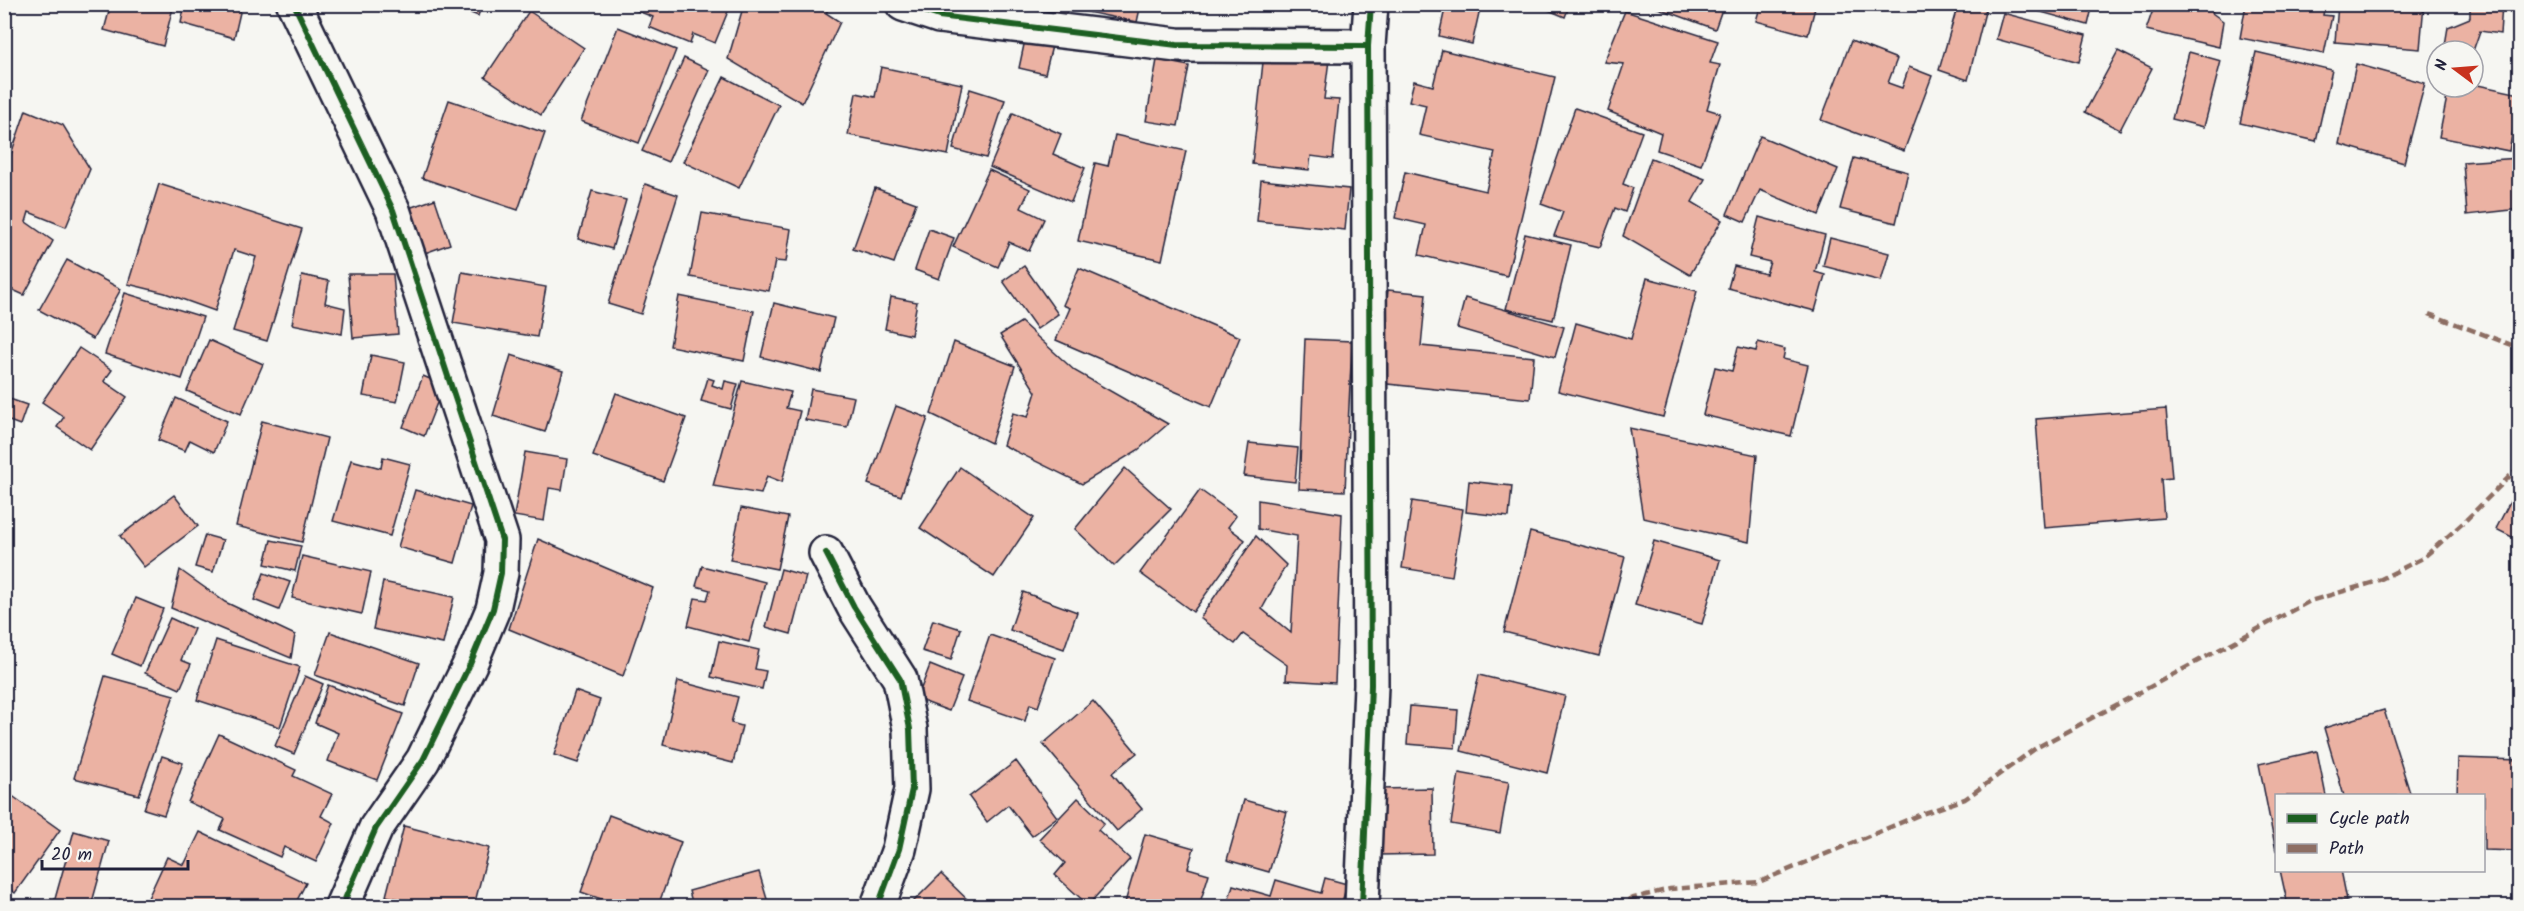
<svg xmlns="http://www.w3.org/2000/svg" width="2524" height="911" font-family="Kalam,sans-serif">
<style>
.building{fill:#ebb2a3;stroke:#22223b;stroke-width:1.5}
.lines{fill:none;stroke-linecap:round;stroke-linejoin:round}
.minor-casing{stroke:#22223b;stroke-width:38}
.minor{stroke:#f6f6f2;stroke-width:33}
.quiet{stroke:#8d6e63;stroke-width:4.5;stroke-dasharray:9 4.5;stroke-linecap:butt}
.cycleway-casing{stroke:#f6f6f2;stroke-width:10}
.cycleway{stroke:#1b5e20;stroke-width:6}
</style>
<rect width="100%" height="100%" fill="#f6f6f2"/>
<filter id="ink" filterUnits="userSpaceOnUse"><feTurbulence type="fractalNoise" baseFrequency=".0167" numOctaves="2"/><feDisplacementMap in="SourceGraphic" scale="12" xChannelSelector="R" yChannelSelector="G"/><feConvolveMatrix kernelMatrix="1 2 1 2 8 2 1 2 1" color-interpolation-filters="sRGB"/></filter>
<g filter="url(#ink)">
<g class="building">
<polygon points="111,4 174,4 163,46 104,30"/>
<polygon points="185,4 242,4 234,38 181,23"/>
<polygon points="449,4 482,4 478,16"/>
<polygon points="620,4 731,4 715,43 693,34 690,44 649,27 653,17"/>
<polygon points="744,4 832,4 826,13 840,22 802,103 728,59"/>
<polygon points="1006,4 1068,4 1065,18"/>
<polygon points="1083,4 1141,4 1137,22 1082,11"/>
<polygon points="1446,4 1481,4 1472,44 1439,36"/>
<polygon points="1534,4 1570,4 1565,17"/>
<polygon points="1647,4 1724,4 1715,29"/>
<polygon points="1761,4 1816,4 1808,35 1756,21"/>
<polygon points="1958,4 1987,4 1968,80 1939,70"/>
<polygon points="2012,4 2093,4 2088,25"/>
<polygon points="2155,4 2215,4 2212,13 2223,21 2219,47 2146,30"/>
<polygon points="2246,4 2325,4 2323,15 2332,16 2324,54 2240,38"/>
<polygon points="2338,4 2424,4 2420,49 2335,42"/>
<polygon points="2470,4 2502,4 2500,34 2480,31 2473,51 2444,51 2448,27 2470,18"/>
<polygon points="529,11 584,48 541,115 485,77"/>
<polygon points="1625,11 1718,41 1710,63 1720,65 1707,109 1720,113 1701,165 1657,150 1661,133 1608,111 1624,64 1604,62"/>
<polygon points="2003,13 2086,35 2079,62 1996,39"/>
<polygon points="618,27 676,50 639,143 581,121"/>
<polygon points="1025,40 1052,46 1045,74 1019,68"/>
<polygon points="1851,41 1897,59 1888,83 1902,88 1909,67 1932,76 1904,151 1821,120"/>
<polygon points="1442,50 1555,77 1507,276 1419,255 1426,225 1395,218 1405,172 1486,191 1495,152 1419,135 1426,105 1409,101 1414,81 1433,86"/>
<polygon points="2118,51 2152,68 2120,130 2085,112"/>
<polygon points="2189,52 2221,61 2204,127 2172,119"/>
<polygon points="2256,52 2332,70 2316,141 2240,123"/>
<polygon points="1264,53 1329,60 1324,99 1339,100 1333,159 1311,156 1309,170 1252,164"/>
<polygon points="684,58 709,70 668,162 642,151"/>
<polygon points="1157,60 1189,66 1178,126 1146,121"/>
<polygon points="2356,64 2425,83 2404,163 2339,144"/>
<polygon points="881,67 962,84 948,155 848,135 856,93 875,97"/>
<polygon points="724,77 779,105 739,188 683,162"/>
<polygon points="2473,84 2520,94 2509,151 2439,137 2449,87 2473,87"/>
<polygon points="970,89 1005,100 986,158 953,149"/>
<polygon points="449,100 545,133 518,210 422,178"/>
<polygon points="1575,108 1642,132 1623,184 1633,188 1625,212 1615,208 1600,247 1554,236 1563,212 1541,204"/>
<polygon points="26,110 63,125 90,169 66,227 29,212 26,222 53,241 24,295 4,286 4,175"/>
<polygon points="1013,113 1061,134 1053,154 1085,168 1071,202 990,167"/>
<polygon points="1115,135 1186,151 1162,260 1078,241 1095,163 1108,166"/>
<polygon points="1760,136 1838,169 1819,215 1760,190 1745,222 1727,214"/>
<polygon points="2518,147 2520,147 2520,209 2467,215 2463,162 2519,158"/>
<polygon points="1651,158 1705,179 1692,202 1722,220 1690,275 1623,236"/>
<polygon points="1854,158 1908,172 1896,223 1840,209"/>
<polygon points="989,170 1030,189 1021,208 1044,219 1029,251 1009,242 998,267 953,247"/>
<polygon points="1261,180 1349,189 1345,230 1257,221"/>
<polygon points="159,184 302,229 267,341 233,331 256,257 234,250 215,311 165,293 128,284"/>
<polygon points="645,184 678,195 641,314 608,304"/>
<polygon points="875,188 916,203 894,263 853,249"/>
<polygon points="592,191 626,200 612,249 578,239"/>
<polygon points="435,199 450,244 422,254 406,209"/>
<polygon points="702,213 791,229 786,262 775,261 769,291 690,277"/>
<polygon points="1759,217 1825,235 1815,272 1825,275 1815,311 1728,288 1734,266 1766,274 1770,262 1749,257"/>
<polygon points="929,229 954,238 939,279 915,270"/>
<polygon points="1525,234 1571,245 1553,320 1506,309"/>
<polygon points="1830,238 1889,253 1881,281 1823,266"/>
<polygon points="67,260 121,289 93,339 39,310"/>
<polygon points="1024,266 1058,314 1037,329 1003,281"/>
<polygon points="1079,268 1240,337 1211,407 1056,340 1070,308 1063,305"/>
<polygon points="462,272 546,287 537,337 453,323"/>
<polygon points="348,274 393,274 398,334 353,338"/>
<polygon points="302,275 329,281 325,303 345,308 342,334 292,324"/>
<polygon points="1647,278 1697,291 1663,417 1558,391 1576,323 1631,339"/>
<polygon points="1388,290 1426,294 1421,346 1534,357 1530,399 1378,383"/>
<polygon points="125,293 203,317 182,379 105,354"/>
<polygon points="679,296 754,311 744,361 670,346"/>
<polygon points="891,297 917,302 911,335 885,329"/>
<polygon points="1465,298 1564,327 1555,357 1457,328"/>
<polygon points="774,303 834,318 821,372 761,357"/>
<polygon points="1021,322 1075,371 1168,424 1138,450 1082,484 1003,445 1013,413 1028,417 1036,392 1000,335"/>
<polygon points="1305,339 1352,341 1345,491 1299,489"/>
<polygon points="209,340 263,364 241,414 187,391"/>
<polygon points="954,342 1015,366 991,443 931,414"/>
<polygon points="1758,342 1785,349 1783,359 1808,365 1791,436 1703,415 1715,367 1732,371 1738,347 1756,351"/>
<polygon points="79,348 112,370 104,381 127,397 90,450 57,427 64,417 42,402"/>
<polygon points="371,355 405,362 397,402 363,396"/>
<polygon points="511,355 563,371 545,432 493,416"/>
<polygon points="423,376 444,385 424,436 403,427"/>
<polygon points="708,378 714,380 712,385 723,389 725,381 738,384 731,409 701,401"/>
<polygon points="742,381 791,392 786,408 800,411 782,482 767,476 761,494 713,486"/>
<polygon points="811,389 854,397 847,427 805,420"/>
<polygon points="616,393 686,418 663,481 593,456"/>
<polygon points="4,397 27,405 20,425 4,419"/>
<polygon points="176,398 227,421 214,452 190,440 185,451 158,440"/>
<polygon points="896,406 928,418 901,496 868,484"/>
<polygon points="2166,409 2172,478 2161,479 2164,518 2044,528 2036,419"/>
<polygon points="262,421 327,438 302,542 236,526"/>
<polygon points="1629,428 1757,455 1749,542 1643,518"/>
<polygon points="1249,443 1298,448 1295,482 1244,476"/>
<polygon points="525,452 567,459 562,490 549,488 544,521 514,516"/>
<polygon points="383,457 410,464 390,536 333,521 351,460 381,468"/>
<polygon points="960,467 1034,518 994,577 920,528"/>
<polygon points="1125,468 1171,509 1114,566 1075,529"/>
<polygon points="1469,481 1512,486 1509,517 1466,512"/>
<polygon points="415,490 471,506 455,563 398,547"/>
<polygon points="1200,490 1236,516 1228,527 1245,540 1193,612 1140,573"/>
<polygon points="2516,490 2520,492 2520,541 2496,529"/>
<polygon points="174,495 198,526 144,567 120,536"/>
<polygon points="1258,500 1342,514 1335,683 1286,680 1287,665 1243,634 1235,644 1200,618 1256,536 1286,565 1262,609 1291,633 1297,536 1258,529"/>
<polygon points="1412,501 1463,509 1452,576 1402,568"/>
<polygon points="741,508 788,517 777,569 730,560"/>
<polygon points="1530,532 1625,557 1599,656 1504,632"/>
<polygon points="205,535 223,540 213,572 195,567"/>
<polygon points="538,539 653,588 623,676 509,629"/>
<polygon points="271,540 301,546 295,571 265,564"/>
<polygon points="1654,541 1720,560 1702,624 1635,605"/>
<polygon points="302,556 371,572 362,614 292,598"/>
<polygon points="702,566 765,582 749,642 688,626 695,598 707,600 710,590 696,586"/>
<polygon points="781,569 806,576 791,634 766,627"/>
<polygon points="180,570 225,602 295,635 291,658 171,608"/>
<polygon points="264,573 290,582 279,610 254,600"/>
<polygon points="383,582 454,597 443,644 373,629"/>
<polygon points="1023,592 1077,612 1064,649 1010,630"/>
<polygon points="136,598 163,609 140,666 112,654"/>
<polygon points="170,618 194,629 181,660 191,664 180,689 145,673"/>
<polygon points="933,620 961,629 951,660 922,651"/>
<polygon points="330,632 419,663 405,706 315,675"/>
<polygon points="990,635 1055,658 1038,707 1030,704 1025,721 967,701"/>
<polygon points="216,640 300,667 280,727 197,700"/>
<polygon points="719,641 759,650 755,669 766,671 762,689 711,677"/>
<polygon points="930,665 962,678 949,711 917,699"/>
<polygon points="1479,675 1565,696 1547,773 1461,751"/>
<polygon points="105,676 174,695 139,795 74,778"/>
<polygon points="305,676 323,684 294,754 275,746"/>
<polygon points="678,681 738,697 731,723 742,726 733,763 663,745"/>
<polygon points="328,685 403,714 377,780 328,761 338,733 315,723"/>
<polygon points="575,691 600,700 578,763 554,755"/>
<polygon points="1093,701 1137,753 1112,773 1142,809 1117,831 1043,744"/>
<polygon points="1410,706 1458,710 1455,748 1407,744"/>
<polygon points="2384,710 2411,796 2344,796 2324,728"/>
<polygon points="219,734 296,770 293,776 332,794 321,816 334,823 316,862 284,847 280,857 220,830 225,819 188,802"/>
<polygon points="2317,751 2326,796 2276,796 2276,851 2259,764"/>
<polygon points="162,756 183,763 164,815 144,809"/>
<polygon points="2458,758 2520,760 2520,851 2484,850 2484,796 2457,796"/>
<polygon points="1016,761 1057,817 1032,836 1008,805 987,822 969,797"/>
<polygon points="1459,773 1509,782 1500,833 1451,824"/>
<polygon points="1432,788 1433,854 1379,855 1379,789"/>
<polygon points="4,790 60,830 15,893 4,885"/>
<polygon points="1078,798 1104,823 1098,830 1130,859 1088,905 1055,875 1065,863 1039,839"/>
<polygon points="1244,800 1287,812 1269,872 1227,860"/>
<polygon points="609,815 681,842 658,906 621,906 581,892"/>
<polygon points="404,826 489,848 474,906 428,906 386,896"/>
<polygon points="74,831 109,841 91,906 53,906"/>
<polygon points="200,832 306,883 294,906 167,906 148,898 167,857 184,865"/>
<polygon points="1145,834 1194,848 1188,868 1209,874 1199,906 1124,906"/>
<polygon points="2280,870 2341,870 2347,900 2315,906 2288,906"/>
<polygon points="759,872 769,906 693,906 689,891"/>
<polygon points="941,874 974,906 909,906"/>
<polygon points="1325,878 1347,884 1341,906 1227,906 1233,885 1271,896 1276,880 1321,893"/>
<polygon points="110,900 127,906 108,906"/>
</g>
<g class="lines">
<g class="minor-casing">
<g id="minor">
<polyline points="294,4 393,210 502,540 501,573 493,609 470,664 423,760 376,828 342,906"/>
<polyline points="903,4 939,16 1177,45 1368,46"/>
<polyline points="826,553 854,607 900,679 910,729 912,789 899,849 878,906"/>
<polyline points="1362,906 1371,685 1368,46 1371,4"/>
</g>
</g>
<use href="#minor" class="minor"/>
<g class="quiet">
<polyline points="2429,314 2520,348"/>
<polyline points="1602,906 1670,889 1759,882 1919,815 1965,799 2036,748 2310,601 2375,582 2423,558 2463,523 2520,466"/>
</g>
<g class="cycleway-casing">
<g id="cycleway">
<polyline points="294,4 393,210 502,540 501,573 493,609 470,664 423,760 376,828 342,906"/>
<polyline points="903,4 939,16 1177,45 1368,46"/>
<polyline points="826,553 854,607 900,679 910,729 912,789 899,849 878,906"/>
<polyline points="1362,906 1371,685 1368,46 1371,4"/>
</g>
</g>
<use href="#cycleway" class="cycleway"/>
</g>
</g>
<rect width="2524" height="911" fill="none" stroke="#f6f6f2" stroke-width="24"/>
<rect x="12" y="12" width="2500" height="887" fill="none" stroke="#22223b" stroke-width="2" filter="url(#ink)"/>
<rect x="2275" y="794" width="210" height="78" fill="#f6f6f2" stroke="#a1a1a9" stroke-width="1.5"/>
<rect x="2287" y="814" width="30" height="9" fill="#1b5e20" stroke="#a1a1a9" stroke-width="1.5"/>
<text x="2329" y="824" font-size="18" fill="#22223b">Cycle path</text>
<rect x="2287" y="844" width="30" height="9" fill="#8d6e63" stroke="#a1a1a9" stroke-width="1.5"/>
<text x="2329" y="854" font-size="18" fill="#22223b">Path</text>
<g transform="translate(2455 69) rotate(286)"><circle r="28" fill="#f6f6f2" stroke="#a1a1a9" stroke-width="1.5"/>
<path d="M0-4.5L10 22L0 15L-10 22Z" fill="#c8321e"/>
<text y="-9" font-size="16" font-weight="bold" text-anchor="middle" fill="#22223b">N</text>
</g>
<path d="M42 860v9h146v-9" fill="none" stroke="#22223b" stroke-width="3"/>
<text x="51" y="860" font-size="18" fill="#22223b" stroke="#f6f6f2" stroke-width="4.5" paint-order="stroke">20 m</text>
</svg>
